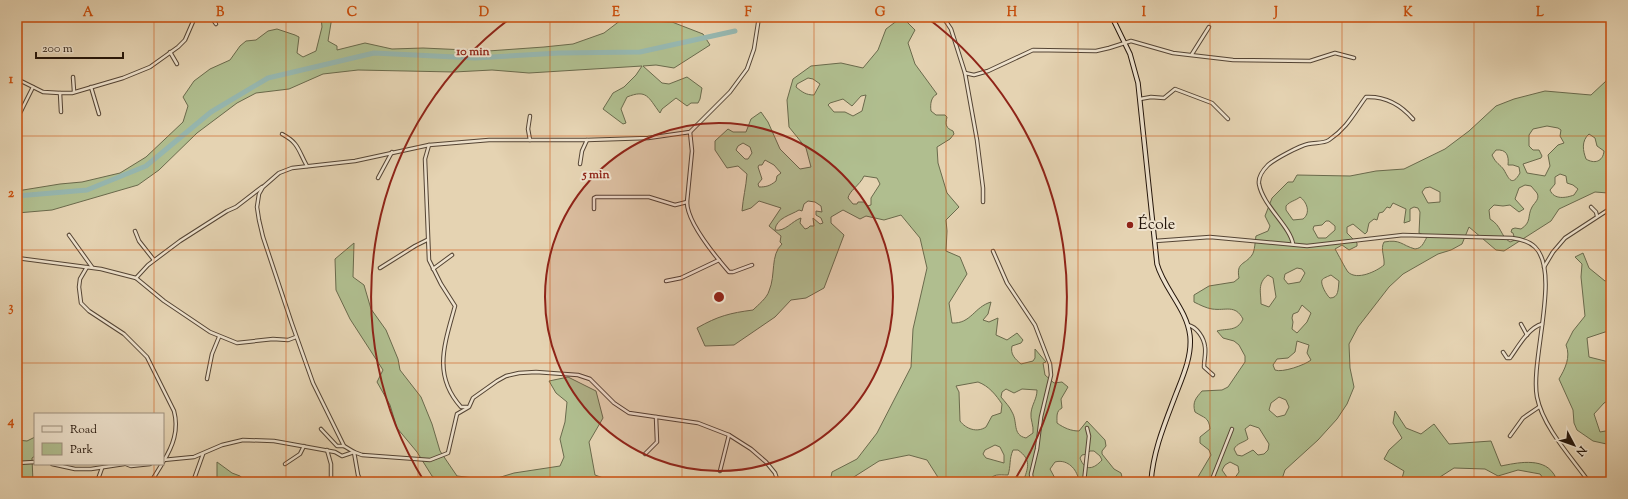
<svg xmlns="http://www.w3.org/2000/svg" width="1628" height="499" font-family="'Sorts Mill Goudy',serif">
<style>
.green{fill:#b0be8f;stroke:#6a6a4c;fill-rule:evenodd}
.lines{fill:none;stroke-linecap:round;stroke-linejoin:round}
.river{stroke:#96b7b0;stroke-width:5}
.minor-casing{stroke:#544434;stroke-width:4.5}
.secondary-casing{stroke:#24150a;stroke-width:5.5}
.minor{stroke:#eee2cd;stroke-width:2.5}
.secondary{stroke:#eee2cd;stroke-width:3.5}
.grid{fill:none;stroke:#cb4f0c;stroke-width:1;stroke-opacity:0.55}
.ring{fill:none;stroke:#8f2418;stroke-width:2}
.poi-dot{fill:#8f2418;stroke:#eee2cd;stroke-width:1.5}
.labels{text-anchor:middle;dominant-baseline:central;stroke-width:4;stroke-linejoin:round;paint-order:stroke}
.poi-label{font-size:16px;fill:#24150a;stroke:#eee2cd;text-anchor:start}
.centre{fill:#8f2418;stroke:#eee2cd;stroke-width:2}
.ring-label{font-size:12px;text-anchor:middle;font-weight:bold;fill:#8f2418;stroke:#eee2cd;stroke-width:4;stroke-linejoin:round;paint-order:stroke}
.neatline{fill:none;stroke:#cb4f0c;stroke-width:1.5}
.grid-label{font-size:13px;text-anchor:middle;font-weight:bold;fill:#cb4f0c}
</style>
<rect width="100%" height="100%" fill="#e5d3b2"/>
<filter id="stains"><feTurbulence type="fractalNoise" baseFrequency=".005" numOctaves="4"/><feColorMatrix values="0 0 0 0 .2 0 0 0 0 .09 0 0 0 0 .02 0 0 0 .5 -.17"/></filter>
<radialGradient id="worn" r=".72"><stop offset=".6" stop-color="#630" stop-opacity="0"/><stop offset="1" stop-color="#630" stop-opacity=".3"/></radialGradient>
<g class="green">
<path d="M 321,17 L 332,17 L 328,41 L 337,46 L 337,50 L 365,43 L 392,49 L 423,48 L 488,51 L 544,47 L 573,44 L 604,33 L 621,20 L 672,22 L 703,34 L 710,45 L 674,68 L 656,65 L 643,66 L 662,83 L 669,84 L 687,77 L 702,88 L 700,99 L 698,103 L 691,103 L 687,106 L 676,98 L 662,109 L 660,113 C 648,97 647,89 627,97 L 621,109 L 626,123 L 623,124 L 603,109 L 613,93 L 624,87 L 636,75 L 642,66 L 529,73 L 492,70 L 454,72 L 358,70 L 323,74 L 289,89 L 256,93 L 237,103 L 197,133 L 159,170 L 138,185 L 52,210 L 17,213 L 17,191 L 60,184 L 82,182 L 120,173 L 146,157 L 183,122 L 188,106 L 183,97 L 194,81 L 210,69 L 230,60 L 240,46 L 246,41 L 256,40 L 268,31 L 277,29 L 295,35 L 299,37 L 297,53 L 303,57 L 316,51 L 322,27 Z"/>
<path d="M 902,17 L 915,30 L 908,43 L 915,64 L 937,94 C 931,97 930,104 931,111 L 936,115 L 945,115 L 947,117 C 945,125 946,128 953,131 L 954,134 L 950,139 L 937,147 L 938,163 L 947,193 L 959,207 L 946,220 L 947,231 L 946,251 L 960,257 L 967,274 L 949,303 L 952,323 C 971,324 974,307 991,302 L 988,314 L 983,320 L 989,322 L 998,318 L 996,335 L 1007,340 L 1017,333 L 1023,340 L 1021,343 L 1012,346 C 1010,354 1015,359 1021,364 L 1033,361 L 1035,358 L 1035,349 L 1046,362 L 1043,363 L 1045,375 L 1054,383 L 1062,382 L 1068,387 L 1061,399 L 1062,408 C 1056,411 1057,416 1057,423 C 1064,428 1071,431 1079,431 L 1087,421 L 1105,440 L 1106,446 L 1102,451 L 1102,454 L 1114,469 L 1121,473 L 1122,477 L 1119,482 L 1076,482 L 1078,477 C 1075,467 1066,459 1055,462 L 1050,469 L 1057,482 L 1023,482 C 1028,468 1032,460 1018,450 L 1013,450 C 1009,459 1011,466 1008,475 C 999,475 993,473 988,482 L 941,482 L 927,460 L 909,455 L 879,461 L 846,482 L 830,482 L 832,472 L 857,459 L 877,433 L 911,367 L 913,329 L 927,268 L 920,238 L 901,215 L 884,220 L 866,216 L 860,219 L 843,210 L 831,217 L 831,223 L 844,235 L 824,288 L 806,298 L 791,300 L 775,317 L 734,345 L 705,346 L 697,328 C 718,316 730,313 753,310 C 758,305 767,298 769,291 C 776,275 770,255 782,244 L 780,242 L 781,236 L 769,226 L 781,208 L 759,201 L 751,208 L 742,211 C 743,198 746,187 747,174 L 738,166 L 727,168 L 715,150 L 715,141 L 728,129 L 733,132 L 746,132 L 751,119 L 761,112 L 768,122 L 780,149 L 800,169 L 811,167 L 806,148 L 789,127 L 787,100 L 793,79 L 811,66 L 841,63 L 863,68 L 878,50 L 886,29 ZM 808,78 L 813,79 L 820,84 L 814,95 C 806,95 802,92 796,87 L 797,84 ZM 866,95 L 862,111 L 853,116 L 845,112 L 834,112 L 828,105 L 830,103 L 843,99 L 852,106 L 861,96 ZM 743,143 L 750,147 L 752,153 L 748,159 L 745,159 L 736,150 L 738,146 ZM 765,160 L 774,165 L 781,173 L 777,176 L 776,181 C 770,186 766,187 759,187 L 758,184 L 762,179 L 758,167 L 759,165 L 762,165 ZM 864,176 L 877,178 L 880,184 L 871,198 L 871,205 L 867,206 L 864,202 L 858,202 L 857,204 L 853,204 L 848,198 C 849,191 860,185 864,176 ZM 808,201 L 815,202 L 821,206 L 822,212 L 816,211 L 816,215 L 821,218 L 823,223 L 820,224 L 813,218 L 814,226 L 810,226 L 808,228 L 805,229 L 800,223 L 801,218 C 792,221 785,232 775,230 C 776,218 791,215 799,210 L 802,211 L 804,204 ZM 978,382 C 989,386 996,395 1002,404 L 1001,413 L 992,416 L 986,427 C 977,433 966,429 960,421 L 959,392 L 956,386 ZM 1006,389 L 1014,393 L 1022,389 L 1037,390 C 1037,399 1032,404 1031,413 C 1030,419 1034,426 1033,433 L 1026,438 C 1012,435 1018,422 1012,412 C 1010,407 1005,402 1001,397 L 1002,392 ZM 995,445 L 1000,447 L 1004,455 L 1004,463 L 986,458 L 983,454 L 985,450 ZM 1090,451 L 1094,451 L 1100,456 L 1102,460 C 1094,469 1085,472 1080,458 L 1082,455 L 1087,454 Z"/>
<path d="M 1611,71 L 1611,196 L 1608,193 L 1595,192 L 1559,209 L 1551,221 L 1504,251 L 1496,250 L 1469,227 L 1462,244 L 1451,250 L 1438,254 L 1403,274 L 1389,287 L 1358,327 L 1349,344 L 1350,368 L 1354,387 L 1347,404 L 1337,419 L 1318,440 L 1285,470 L 1281,482 L 1195,482 L 1211,455 L 1209,450 L 1200,443 L 1200,437 L 1210,429 C 1209,417 1204,418 1195,412 C 1192,402 1196,398 1202,391 L 1222,390 L 1228,387 L 1245,362 L 1245,356 L 1239,345 L 1234,341 L 1223,338 L 1217,331 C 1227,328 1237,332 1243,319 C 1235,304 1226,311 1212,309 C 1206,308 1200,305 1194,302 L 1194,295 L 1209,286 L 1234,282 L 1239,278 C 1236,262 1245,265 1252,255 C 1255,251 1255,241 1256,236 L 1268,231 L 1270,226 L 1265,216 L 1272,198 L 1288,182 L 1293,182 L 1297,175 L 1350,176 L 1376,171 L 1404,169 L 1445,149 L 1469,131 L 1496,106 L 1514,99 L 1545,91 L 1591,95 L 1606,81 ZM 1547,126 L 1558,128 L 1561,130 L 1560,136 L 1564,143 L 1558,145 L 1548,155 L 1550,166 L 1545,176 L 1527,173 L 1523,164 L 1541,158 L 1542,156 L 1539,150 L 1533,150 L 1529,146 L 1529,135 L 1533,129 ZM 1589,134 L 1595,138 L 1597,146 L 1604,151 C 1603,162 1594,164 1586,159 C 1583,151 1581,141 1589,134 ZM 1496,150 C 1507,149 1509,156 1508,165 L 1513,165 L 1519,167 L 1520,173 C 1512,187 1509,179 1504,170 C 1500,164 1496,164 1492,155 ZM 1560,174 L 1566,176 L 1567,183 L 1573,185 L 1578,189 L 1574,195 C 1566,198 1554,200 1550,190 L 1555,184 L 1555,177 ZM 1525,185 L 1531,186 L 1537,193 C 1540,199 1535,202 1532,207 C 1527,216 1532,222 1521,229 L 1515,228 L 1512,229 L 1511,232 L 1513,233 L 1515,240 L 1510,242 C 1500,236 1502,226 1490,219 L 1489,210 L 1494,205 L 1503,206 L 1510,205 L 1519,212 L 1524,209 L 1515,199 L 1519,188 ZM 1430,187 L 1440,192 L 1440,202 L 1428,203 L 1422,192 L 1425,188 ZM 1300,197 C 1307,202 1311,213 1303,219 L 1293,220 L 1286,210 L 1286,206 C 1290,201 1295,201 1300,197 ZM 1393,203 L 1406,209 L 1404,223 L 1410,221 L 1410,209 L 1414,207 L 1418,208 L 1420,212 L 1419,233 L 1427,237 C 1423,244 1422,248 1415,249 C 1401,245 1401,239 1384,242 C 1380,249 1385,257 1384,265 C 1377,271 1357,281 1348,272 C 1345,268 1338,254 1335,249 L 1342,245 L 1349,250 L 1357,246 L 1357,243 L 1347,233 L 1347,227 L 1353,224 L 1365,234 L 1367,232 L 1369,223 L 1374,219 L 1377,220 L 1379,213 L 1383,212 L 1387,207 L 1390,208 ZM 1326,221 L 1329,221 L 1335,226 L 1335,230 L 1326,238 L 1318,238 L 1313,229 L 1314,226 L 1322,225 ZM 1297,268 L 1302,269 L 1305,273 L 1300,282 L 1288,284 L 1284,279 L 1285,274 ZM 1268,275 L 1273,278 L 1276,297 L 1269,307 L 1261,304 C 1261,293 1257,283 1268,275 ZM 1331,275 L 1339,281 C 1338,289 1339,298 1330,298 C 1327,296 1320,284 1322,280 C 1323,278 1329,276 1331,275 ZM 1302,305 L 1311,313 L 1307,322 L 1297,333 L 1292,329 L 1293,322 L 1292,318 L 1293,314 L 1298,312 ZM 1297,341 L 1309,345 L 1307,353 L 1311,360 C 1305,365 1282,373 1275,370 L 1273,365 L 1277,359 L 1288,358 L 1295,352 ZM 1279,397 L 1286,400 L 1289,407 L 1285,415 L 1277,417 L 1269,410 L 1271,403 ZM 1250,425 L 1259,428 L 1269,444 L 1268,450 L 1264,454 L 1258,455 L 1253,450 L 1242,456 L 1237,455 L 1234,449 C 1237,443 1243,443 1248,439 L 1245,429 ZM 1230,462 L 1238,466 L 1239,472 L 1234,479 L 1229,480 L 1222,470 L 1225,465 Z"/>
<polygon points="354,243 353,277 364,285 371,309 386,330 398,359 400,370 421,397 432,424 440,451 457,476 491,480 514,473 560,466 564,457 560,439 565,422 567,402 556,393 549,381 568,377 596,391 603,418 589,442 595,475 614,482 440,482 432,476 417,452 397,428 390,405 377,382 383,370 350,319 336,290 335,259"/>
<path d="M 1583,253 L 1589,268 L 1605,281 L 1611,280 L 1611,331 L 1605,332 L 1587,338 L 1589,357 L 1609,362 L 1611,361 L 1611,399 L 1604,403 L 1594,414 L 1600,432 L 1611,430 L 1611,445 L 1593,441 L 1577,430 L 1574,423 L 1573,410 L 1559,379 C 1565,369 1571,357 1566,345 L 1573,331 L 1585,316 L 1581,277 L 1582,264 L 1575,257 Z"/>
<path d="M 1395,411 L 1406,428 L 1421,434 L 1434,424 L 1449,444 L 1491,441 L 1501,466 C 1516,463 1542,457 1553,473 C 1555,475 1556,479 1557,482 L 1546,482 L 1540,474 L 1518,470 L 1498,476 L 1485,469 L 1454,468 L 1440,477 L 1437,482 L 1401,482 L 1404,471 L 1384,459 L 1389,450 L 1402,438 L 1393,423 Z"/>
<polygon points="35,437 35,456 32,458 33,482 19,482 17,479 17,440 27,441"/>
<polygon points="217,462 232,473 240,476 247,482 217,482"/>
</g>
<g class="lines">
<polyline class="river" points="17,196 87,190 146,166 211,112 268,78 374,53 475,58 559,53 640,52 735,31"/>
<g class="minor-casing">
<g id="minor">
<polyline points="211,17 216,24"/>
<polyline points="943,17 951,29 965,73 977,140 983,188 983,202"/>
<polyline points="170,52 177,64"/>
<polyline points="1192,54 1209,27"/>
<polyline points="965,73 974,75 988,71 1033,50 1096,51 1109,48 1131,41 1173,53 1233,60 1310,61 1335,53 1354,58"/>
<polyline points="73,77 74,91"/>
<polyline points="17,79 43,92 60,93 72,93 123,78 150,67 178,47 185,40 195,17"/>
<polyline points="91,87 99,114"/>
<polyline points="60,93 61,112"/>
<polyline points="1140,99 1151,97 1164,98 1175,89 1212,103 1228,119"/>
<polyline points="530,116 528,129 530,140"/>
<polyline points="17,119 33,87"/>
<path d="M 690,132 L 692,151 L 687,202 C 687,223 716,257 729,272 L 733,272 L 752,265"/>
<path d="M 282,134 C 299,143 298,150 307,166"/>
<path d="M 429,145 L 425,159 L 429,260 L 441,284 L 455,306 C 445,343 432,375 461,407 L 467,407"/>
<polyline points="580,164 582,151 587,140"/>
<polyline points="378,178 392,152"/>
<polyline points="1591,207 1596,212 1597,216"/>
<polyline points="594,209 594,198 596,197 649,197 675,205 687,202"/>
<polyline points="135,231 139,241 154,260"/>
<polyline points="69,235 92,267"/>
<path d="M 1155,241 L 1210,237 L 1307,246 L 1403,235 L 1512,238 C 1520,239 1529,241 1535,247 C 1561,272 1530,361 1537,397 C 1543,427 1571,457 1589,482"/>
<path d="M 1293,244 C 1290,226 1263,206 1259,184 C 1258,177 1263,170 1268,165 C 1275,159 1299,146 1308,144 C 1315,142 1323,144 1329,140 C 1348,127 1354,113 1366,97 C 1386,96 1401,105 1413,119"/>
<polyline points="993,251 1007,283 1035,325 1050,364 1051,375 1041,417 1037,449 1031,474 1032,482"/>
<polyline points="17,258 101,269 136,278 164,301 210,332 237,343 273,339 288,340 296,337"/>
<path d="M 87,267 L 80,279 L 79,287 L 81,303 L 89,311 L 124,334 L 147,357 L 174,411 C 179,430 173,446 163,462"/>
<polyline points="1544,267 1553,252 1565,238 1611,208"/>
<polyline points="380,268 415,246 427,240"/>
<polyline points="433,269 452,255"/>
<polyline points="136,278 148,265 180,241 227,211 236,207 262,187"/>
<polyline points="666,281 681,278 719,260"/>
<polyline points="1521,324 1527,335"/>
<path d="M 1188,325 C 1197,327 1204,338 1205,347 C 1206,353 1204,360 1204,367 L 1213,375"/>
<path d="M 1503,352 L 1507,358 L 1510,358 C 1518,347 1528,328 1542,324"/>
<polyline points="207,379 212,354 219,337"/>
<polyline points="321,429 337,446 344,446"/>
<polyline points="1510,436 1523,418 1539,407"/>
<polyline points="327,450 331,464 331,482"/>
<polyline points="645,454 657,442 656,417"/>
<polyline points="163,460 194,457 222,445 243,440 274,441 335,452 342,456 354,452 362,455 430,460 448,453 457,414 469,407 473,398 497,381 506,376 519,373 536,372 578,375 590,379 614,403 629,413 698,423 729,435 751,449 766,462 775,473 778,482"/>
<polyline points="17,463 35,462"/>
<polyline points="52,464 75,469 91,469 124,464"/>
<polyline points="126,464 131,466 150,464"/>
<polyline points="285,464 300,454 304,446"/>
<polyline points="720,471 729,435"/>
<polyline points="97,482 102,468"/>
<polyline points="151,482 162,464"/>
<polyline points="193,482 203,454"/>
<polyline points="361,482 358,475 354,452 344,446 313,383 292,324 263,237 259,220 257,207 259,194 263,187 279,173 292,168 355,161 429,145 489,140 587,140 648,138 690,132 730,92 747,69 754,49 759,17"/>
<polyline points="1084,482 1089,436 1087,428"/>
<polyline points="1211,482 1232,429"/>
</g>
</g>
<g class="secondary-casing">
<path id="secondary" d="M 1112,17 L 1130,54 L 1138,83 L 1157,264 C 1164,289 1187,309 1190,336 C 1192,356 1183,376 1176,394 C 1165,423 1153,451 1151,482"/>
</g>
<use href="#minor" class="minor"/>
<use href="#secondary" class="secondary"/>
</g>
<path class="grid" d="M 154,17 L 154,414M 286,17 L 286,482M 418,17 L 418,482M 550,17 L 550,482M 682,17 L 682,482M 814,17 L 814,482M 946,17 L 946,482M 1078,17 L 1078,482M 1210,17 L 1210,482M 1342,17 L 1342,482M 1474,17 L 1474,482M 17,136 L 1611,136M 17,250 L 1611,250M 17,363 L 1611,363M 154,464 L 154,482"/>
<circle cx="719" cy="297" r="174" fill="#8f2418" fill-opacity=".12"/>
<g class="ring">
<circle cx="719" cy="297" r="174"/>
<path d="M424 481A348 348 0 0 1 512 17M926 17A348 348 0 0 1 1014 481"/>
</g>
<circle class="poi-dot" cx="1130" cy="225" r="4"/>
<g class="labels">
<g class="poi-label">
<text x="1138" y="225">École</text>
</g>
</g>
<circle cx="719" cy="297" r="6" class="centre"/>
<g class="ring-label">
<text x="473" y="55">10 min</text>
<text x="596" y="178">5 min</text>
</g>
<rect width="1628" height="499" fill="none" stroke="#e5d3b2" stroke-width="44"/>
<rect x="34" y="413" width="130" height="52" fill="#eee2cd" stroke="#9d907f"/>
<rect x="42" y="426" width="20" height="6" fill="#eee2cd" stroke="#9d907f"/>
<text x="70" y="433" font-size="12" fill="#24150a">Road</text>
<rect x="42" y="443" width="20" height="12" fill="#b0be8f" stroke="#9d907f"/>
<text x="70" y="453" font-size="12" fill="#24150a">Park</text>
<g transform="translate(1574 445) rotate(131)" stroke="#eee2cd" stroke-width="3" paint-order="stroke">
<path d="M0-3L7 15L0 10L-7 15Z" fill="#24150a"/>
<text y="-6" font-size="11" font-weight="bold" text-anchor="middle" fill="#24150a">N</text>
</g>
<path d="M36 52v6h87v-6" fill="none" stroke="#24150a" stroke-width="2"/>
<text x="42" y="52" font-size="12" fill="#24150a" stroke="#eee2cd" stroke-width="3" paint-order="stroke">200 m</text>
<rect x="22" y="22" width="1584" height="455" class="neatline"/>
<g class="grid-label">
<text x="88" y="16">A</text>
<text x="220" y="16">B</text>
<text x="352" y="16">C</text>
<text x="484" y="16">D</text>
<text x="616" y="16">E</text>
<text x="748" y="16">F</text>
<text x="880" y="16">G</text>
<text x="1012" y="16">H</text>
<text x="1144" y="16">I</text>
<text x="1276" y="16">J</text>
<text x="1408" y="16">K</text>
<text x="1540" y="16">L</text>
<text x="11" y="83">1</text>
<text x="11" y="197">2</text>
<text x="11" y="311">3</text>
<text x="11" y="425">4</text>
</g>
<rect width="100%" height="100%" filter="url(#stains)"/>
<rect width="100%" height="100%" fill="url(#worn)"/>
</svg>
